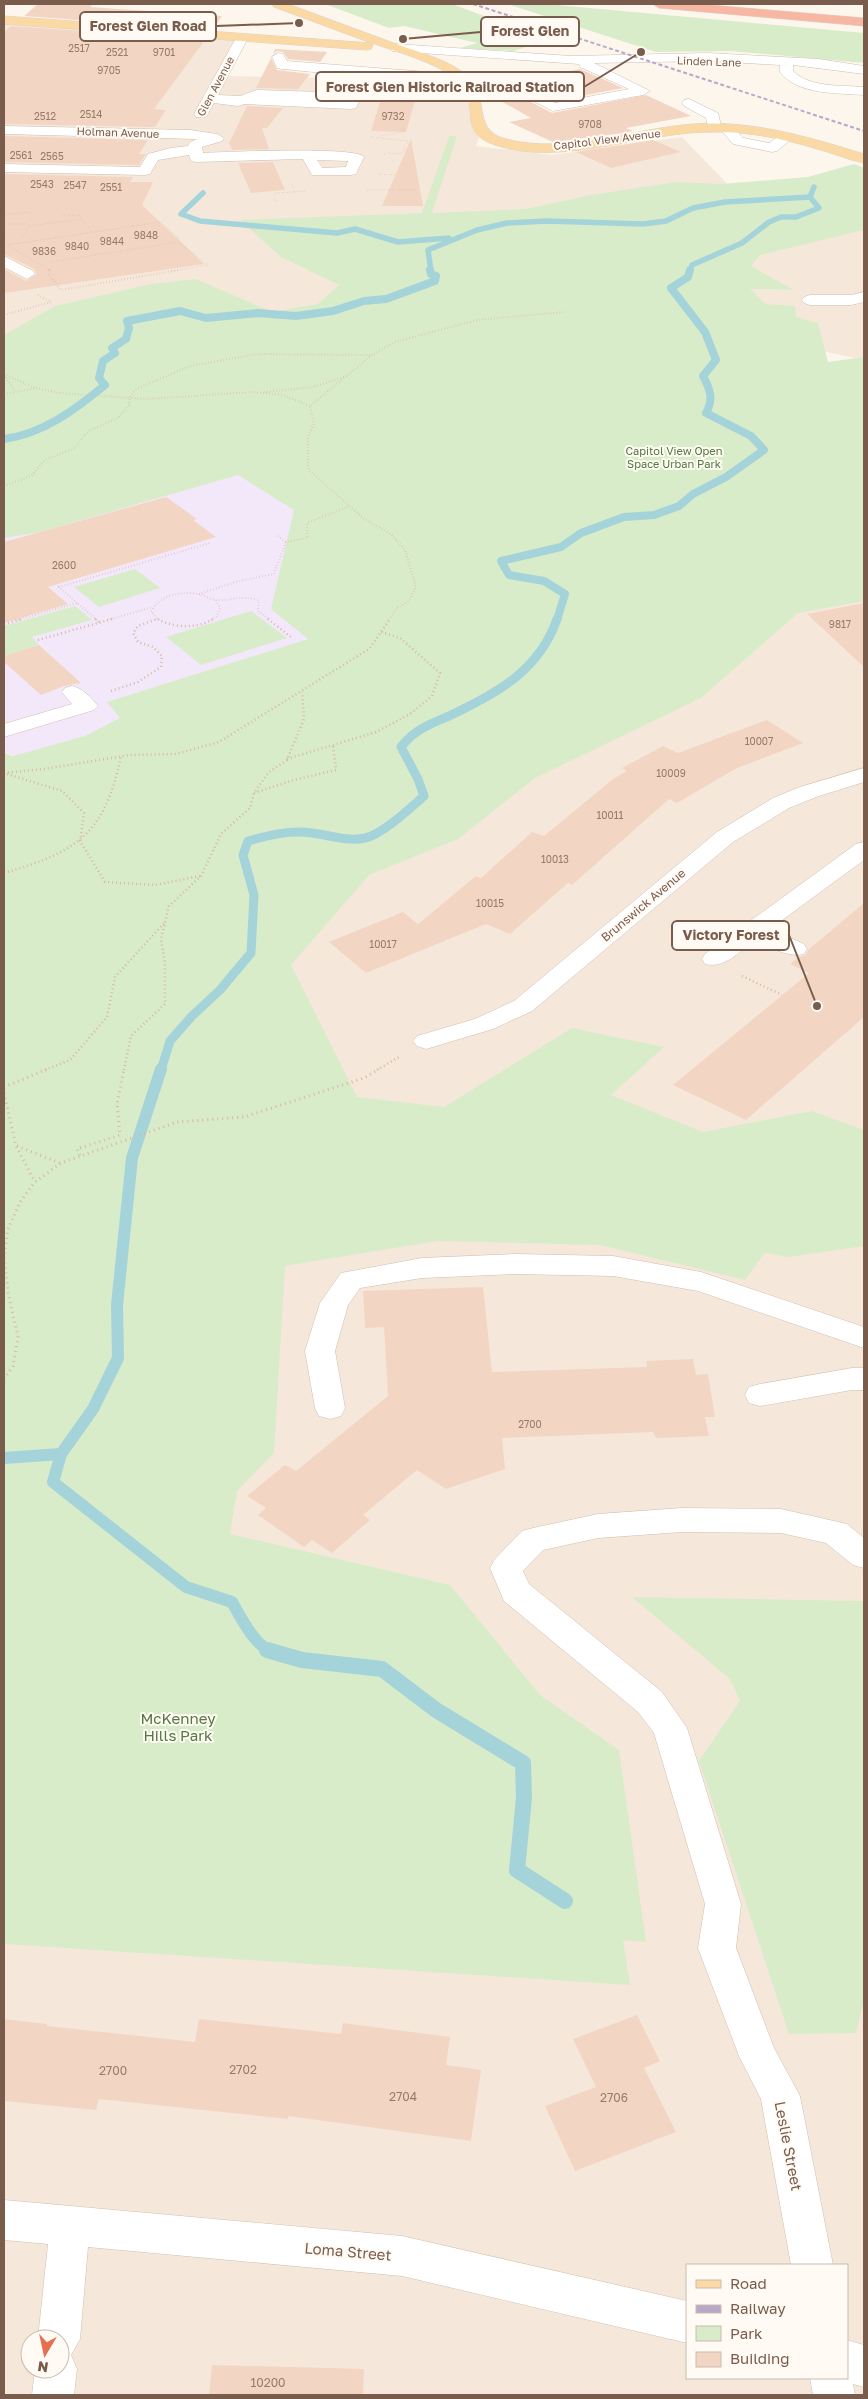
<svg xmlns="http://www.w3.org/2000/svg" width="868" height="2399" font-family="'Golos Text',sans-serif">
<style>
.residential{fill:#f5e8da;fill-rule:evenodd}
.education{fill:#f3e8fa}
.green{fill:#d8ecc9}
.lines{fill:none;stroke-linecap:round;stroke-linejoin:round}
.stream-far4{stroke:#a5d3da;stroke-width:5.5}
.stream-far3{stroke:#a5d3da;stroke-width:8}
.stream-far2{stroke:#a5d3da;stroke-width:9}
.stream-far1{stroke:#a5d3da;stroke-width:12}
.stream{stroke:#a5d3da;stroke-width:16}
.building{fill:#f3d5c3}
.minor-casing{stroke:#d1beb0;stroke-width:1}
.major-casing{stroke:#dad1cd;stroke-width:1}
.highway-casing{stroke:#dad1cd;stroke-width:1}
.path-far3{stroke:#d9b8a5;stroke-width:1;stroke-dasharray:0.5 2;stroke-linecap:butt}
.path-far2{stroke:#d9b8a5;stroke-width:2;stroke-dasharray:0.5 2.5;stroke-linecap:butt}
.path-far1{stroke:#d9b8a5;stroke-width:2.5;stroke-dasharray:1 3;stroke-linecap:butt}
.path{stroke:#d9b8a5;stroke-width:3;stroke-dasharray:1 4;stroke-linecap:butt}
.minor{fill:#fff;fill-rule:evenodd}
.major{fill:#fbd9a5;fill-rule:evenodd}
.highway{fill:#f7b7a3;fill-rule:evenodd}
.rail{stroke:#b9a8c9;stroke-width:2;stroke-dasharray:4 2.5;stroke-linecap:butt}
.labels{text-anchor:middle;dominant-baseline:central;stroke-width:4;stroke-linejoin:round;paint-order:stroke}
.number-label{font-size:10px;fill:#987a6a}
.far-street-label{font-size:11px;fill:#7a5c4d;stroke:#fffaf3}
.far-park-label{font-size:11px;fill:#537a41;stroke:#fffaf3}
.street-label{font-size:12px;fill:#7a5c4d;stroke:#fffaf3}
.near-number-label{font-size:12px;fill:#987a6a}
.near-park-label{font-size:15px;fill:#537a41;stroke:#fffaf3}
.near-street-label{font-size:15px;fill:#7a5c4d;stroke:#fffaf3}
.leader{fill:none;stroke:#7a5c4d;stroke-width:2}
.callout-dot{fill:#7a5c4d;stroke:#fffaf3;stroke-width:2}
.callout{fill:#fffaf3;stroke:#7a5c4d;stroke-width:2}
.callout-label{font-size:14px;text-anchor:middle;font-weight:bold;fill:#7a5c4d}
</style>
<rect width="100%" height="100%" fill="#fdf6ec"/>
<g class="residential">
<polygon points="4,22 242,38 220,76 465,80 481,131 476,146 551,155 682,137 735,192 392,297 4,368"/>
<polygon points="864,220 864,357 854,358 792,344 618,286 793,290 709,243"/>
<path d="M 864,590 L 864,2395 L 4,2395 L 4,1886 L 190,1549 L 317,1137 L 199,933 L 733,615 ZM 687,2265 L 847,2265 L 847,2378 L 687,2378 ZM 30,2339 L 60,2339 L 60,2369 L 30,2369 Z"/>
</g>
<polygon class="education" points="4,368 733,615 242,813 4,753"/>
<g class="green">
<polygon points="325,4 452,4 549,40 513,51 460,48 477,43 404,26 389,28"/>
<polygon points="507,4 546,4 864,33 864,63 730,51 656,52"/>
<polygon points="449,136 457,136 432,213 525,209 591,195 676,182 722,184 808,177 854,164 864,168 864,230 760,255 751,266 794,290 750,289 765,304 795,306 796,317 818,323 828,362 864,357 864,601 798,613 701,698 535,778 458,839 369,875 291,965 357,1097 444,1107 572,1028 664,1047 611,1095 703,1132 812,1111 864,1130 864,1246 789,1257 765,1253 745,1280 600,1245 437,1241 285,1266 274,1453 237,1491 230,1534 450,1585 540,1695 619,1750 646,1942 623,1940 630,1985 4,1944 4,753 13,756 85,736 120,718 107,702 308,639 271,609 294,510 238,475 40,532 4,538 4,335 55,306 151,284 196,279 272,312 318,304 339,285 281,257 240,220 422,213"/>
<polygon points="135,569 160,588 99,607 74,587"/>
<polygon points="75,606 92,620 32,637 39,645 4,656 4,626"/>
<polygon points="251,611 287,638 201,665 166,637"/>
<polygon points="632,1597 864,1601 864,2000 856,2033 789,2034 699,1761 740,1701 730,1679"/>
</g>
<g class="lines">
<g class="stream-far4">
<polyline points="203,193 181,214 200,221 337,233 355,229 398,242 449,238"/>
<polyline points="431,271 428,250 477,230 507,223 546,221 643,224 666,221 693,208 725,202 810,197"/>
<polyline points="690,271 692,265 742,243 769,222 781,217 796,217 819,208 810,197 814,187"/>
</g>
<g class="stream-far3">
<path d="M 4,439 C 43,434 76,409 105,385 L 99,378 L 103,361 L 115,353 L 112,348 L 126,339 L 129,328 L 127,321 L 180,311 L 206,318 L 258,313 L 296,316 L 333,311 L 364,301 L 386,299 L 435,281 L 436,276 L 431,274 L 430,270"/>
<path d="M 557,620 L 565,594 L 544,581 L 509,575 L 501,561 L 561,547 L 581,533 L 624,517 L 654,515 L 679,506 L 693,494 L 726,477 L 764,450 L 751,436 L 706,413 C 714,399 710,389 703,376 L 716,360 L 705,332 L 671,288 L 688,277 L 690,270"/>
</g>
<path class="stream-far2" d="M 161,1070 L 170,1041 L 192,1016 L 220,990 L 251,953 L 254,895 L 243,855 L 248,841 C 269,835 290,830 312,833 C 329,835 348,842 365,838 C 383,834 410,808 424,796 L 418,779 L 401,747 C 414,730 430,724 449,716 C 496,694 539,671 557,619"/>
<g class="stream-far1">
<path d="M 61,1454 L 53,1482 L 186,1587 L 232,1602 C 240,1616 255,1646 271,1651"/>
<polyline points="4,1458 61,1454 93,1409 118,1358 117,1305 132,1158 161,1069"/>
</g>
<polyline class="stream" points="267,1650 302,1660 382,1669 436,1710 523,1763 524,1798 517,1870 565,1901"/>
</g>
<g class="building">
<polygon points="38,4 94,4 90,7 222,16 213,30 24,16"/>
<polygon points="11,26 205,40 154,109 166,110 155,127 4,124 4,32"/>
<polygon points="275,49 327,52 320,62 288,59 283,52 277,51 273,54"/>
<polygon points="271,58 277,70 310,74 298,89 256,88"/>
<polygon points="580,69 623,88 555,101 521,83 528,79"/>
<polygon points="502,87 552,113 646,95 691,116 626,128 633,131 623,133 553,142 509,122 531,118 483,91"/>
<polygon points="384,89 418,90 406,132 371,131"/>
<polygon points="247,106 283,108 267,128 262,128 269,149 232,150 229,143"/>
<polygon points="4,136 148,140 139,154 146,154 139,165 4,162"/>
<polygon points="411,139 423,206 382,206"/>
<polygon points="653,140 681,152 611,168 576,152"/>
<polygon points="273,162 285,190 251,193 238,163"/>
<polygon points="4,174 133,177 130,182 153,182 142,205 204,264 4,293 4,269 26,281 37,274 34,269 4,254"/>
<polygon points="166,497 197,519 193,520 216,537 48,587 68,604 4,623 4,542"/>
<polygon points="864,603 864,667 807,614"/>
<polygon points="39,645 81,683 64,686 41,695 4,662 4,656"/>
<polygon points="767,720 803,743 737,768 677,803 669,799 572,885 568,883 510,934 486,924 366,973 329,942 403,912 418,924 476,876 481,878 532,832 544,836 613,779 627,771 622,768 663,746 678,753"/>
<polygon points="864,903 864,1017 746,1120 673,1085 809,973 790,964 799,957 806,955 809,949"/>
<polygon points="483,1287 492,1372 647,1367 646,1361 693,1359 696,1375 708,1374 715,1417 705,1417 709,1436 656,1438 653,1432 502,1438 505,1469 446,1489 417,1470 363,1515 370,1520 332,1553 312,1540 304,1547 258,1515 266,1508 247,1496 285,1465 296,1471 388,1396 384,1327 365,1328 363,1291"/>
<polygon points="637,2015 660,2061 644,2068 676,2132 575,2171 545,2106 596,2087 573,2039"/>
<polygon points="4,2019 47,2024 47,2026 195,2042 199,2019 341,2034 343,2023 450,2037 446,2065 481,2070 471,2141 288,2116 288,2119 99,2099 96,2110 4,2101"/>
<polygon points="212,2365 364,2369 363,2395 209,2395"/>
</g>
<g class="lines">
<g class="minor-casing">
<g id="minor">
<polygon points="242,34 248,38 218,95 240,96 257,90 354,93 361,97 356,108 351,109 244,104 238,106 214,103 206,117 196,117 194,114 236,38"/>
<path d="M 396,44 L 571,56 L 708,53 L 819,59 L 864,66 L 864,74 L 793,65 L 793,71 C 810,88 842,85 864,87 L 864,95 C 838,93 797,95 780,72 L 780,65 L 708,61 L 594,63 L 650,91 L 643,95 L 553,111 L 502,85 L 472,91 L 465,87 L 467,84 L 520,73 L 527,77 L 525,80 L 516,82 L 555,103 L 629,89 L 580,67 L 579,64 L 392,51 L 390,48 Z"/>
<path d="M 278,53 L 283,54 L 287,61 L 427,72 L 459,71 L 466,75 C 456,87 306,71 282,69 L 277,68 L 272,57 Z"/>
<polygon points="689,99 718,113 721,126 731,125 743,138 769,143 782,134 792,134 794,137 777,151 772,152 733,144 720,129 714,131 709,130 706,118 684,106 682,103 684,100"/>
<path d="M 4,126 L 190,130 L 217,134 L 224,138 L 222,141 L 202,147 L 203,153 C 224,152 356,146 364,157 L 356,174 L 351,175 L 312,175 L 303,159 L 196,162 L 191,161 L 189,155 L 158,160 L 150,174 L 145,175 L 4,172 L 4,164 L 140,167 L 148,154 L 171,148 L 188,146 L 190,142 L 197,139 L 4,134 ZM 317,160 L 348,161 L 346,167 L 322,168 Z"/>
<polygon points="4,256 33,271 35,274 27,279 4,267"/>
<polygon points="864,292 864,302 851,305 810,305 804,303 802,300 804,297 810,295 851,295"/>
<path d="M 72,686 C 82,688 91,697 98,706 L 94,710 L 4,737 L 4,724 L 72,704 L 62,692 L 65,688 Z"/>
<polygon points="864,768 864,782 816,797 789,808 733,842 532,1011 493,1029 426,1049 417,1046 413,1041 417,1036 475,1019 514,1001 717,832 773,798 800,787"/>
<path d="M 864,842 L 864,860 L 770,929 L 804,944 L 807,949 L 804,954 C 787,958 771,947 755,940 C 740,951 725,969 705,964 L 702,959 L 705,954 L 856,844 Z"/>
<polygon points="516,1254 613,1256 701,1272 864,1327 864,1348 698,1291 613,1276 516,1274 422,1278 360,1288 348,1305 335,1351 345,1408 341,1416 330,1419 319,1416 315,1408 305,1351 320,1303 341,1273 422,1258"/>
<polygon points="852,1368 864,1368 864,1390 852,1390 760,1406 749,1403 745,1395 749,1387 760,1384"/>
<polygon points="682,1508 781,1509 847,1524 864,1538 864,1568 853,1565 826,1543 781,1533 682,1532 598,1538 543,1550 523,1571 529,1584 662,1692 687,1728 741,1904 736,1948 774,2048 800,2096 833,2265 791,2265 761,2099 739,2056 698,1948 705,1904 654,1733 638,1712 504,1601 490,1568 495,1559 522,1531 533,1528 598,1514"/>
<polygon points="4,2200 402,2236 687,2301 687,2343 402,2276 88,2247 80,2339 71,2355 77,2369 74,2395 32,2395 35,2369 60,2369 60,2339 38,2339 48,2244 4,2240"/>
<polygon points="847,2340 864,2345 864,2387 853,2384 855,2395 813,2395 810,2378 847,2378"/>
</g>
</g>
<g class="major-casing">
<path id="major" d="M 272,4 L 288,4 C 325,18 362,31 399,45 C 421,53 445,59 464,73 C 493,94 469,130 506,139 C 567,155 633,128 694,124 C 752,120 809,137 864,154 L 864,163 C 848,160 833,153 817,149 C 785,139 751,132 717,132 C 648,130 561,168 495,145 C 457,132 479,108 463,87 C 448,65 396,52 372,43 L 373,46 L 371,49 L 367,50 L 4,24 L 4,16 L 371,43 L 274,7 Z"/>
</g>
<g class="highway-casing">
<polygon id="highway" points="653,4 698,4 864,18 864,26 659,8"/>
</g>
<g class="path-far3">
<polyline points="380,136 403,132 405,129 400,129"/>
<polyline points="371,137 408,141 402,154 385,153 384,156"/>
<polyline points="379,174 396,175"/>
<polyline points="292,184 295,192 305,191"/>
<polyline points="367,190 416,190"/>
<polyline points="275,201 275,193 295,192"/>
<polyline points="4,215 31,212"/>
<polyline points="62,215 79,215 82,218"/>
<polyline points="4,224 29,224 30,226 82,219 92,232"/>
<polyline points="19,241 30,226"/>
<polyline points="51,262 179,242"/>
<polyline points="51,271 7,245 161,222 180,240 179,242 208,265 172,271"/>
</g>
<g class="path-far2">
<polyline points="49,270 51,271 49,275 61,290 179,270"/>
<polyline points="38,295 51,302"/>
<polyline points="4,315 51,302"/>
<polyline points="4,374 35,388"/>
<polyline points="4,375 16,392"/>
<polyline points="264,392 313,387 344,377"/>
<polyline points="4,394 36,388 59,393 147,399 254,392 283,395 310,406"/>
<polyline points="4,486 31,476 45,460 75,448 88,431 118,418 129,405 130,397 136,389 190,366 257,354 372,355"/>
<polyline points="278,536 286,542 307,538 307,523 350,506"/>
<polyline points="199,594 239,581 274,574 286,542"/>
<polyline points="77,603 59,587 210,543"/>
<polyline points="18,620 77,603 97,620"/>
<polyline points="107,620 153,607"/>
<polyline points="154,620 157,619"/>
<path d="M 159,620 L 151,612 C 159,595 181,591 198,594 C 205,595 210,600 217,600 C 233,601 244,594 259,601 L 258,611 L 270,620"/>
<polyline points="211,620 217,616 220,608 216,600"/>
<polyline points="389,620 397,608 408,602 416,587 405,550 392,535 363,518 308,469 308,437 314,424 310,406 372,355 395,342 477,320 564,312"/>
</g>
<g class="path-far1">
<polyline points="95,619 100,623"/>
<path d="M 158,619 C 173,628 197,629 213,619"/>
<polyline points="268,619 291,637"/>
<polyline points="4,624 22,619"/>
<polyline points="38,640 112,619"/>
<polyline points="111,691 138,682 161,667 162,656 153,647 138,642 133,633 138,626 157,619"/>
<polyline points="287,759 376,732 410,714 432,696 440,673 400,638 381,632"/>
<polyline points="4,773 44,769 130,755 176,754 219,742 369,649 390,619"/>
<polyline points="7,774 62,791 84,813 80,841 105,882 155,885 200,876"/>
<polyline points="254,793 294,780 336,770 333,746"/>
<path d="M 4,873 C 77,852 105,834 121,756"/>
<polyline points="742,976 782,995"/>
<polyline points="45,1070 70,1060 107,1017 115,977 165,922"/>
<polyline points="124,1070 131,1036 165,1004 165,963 161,939 169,906 201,876 221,834 250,808 254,793 269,772 287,760 304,719 302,692"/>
<polyline points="377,1070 401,1056"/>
</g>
<g class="path">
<polyline points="4,1087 48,1069"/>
<polyline points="4,1093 16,1146 35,1182"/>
<polyline points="17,1146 60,1163"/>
<polyline points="80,1155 77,1149 120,1135 117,1104 124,1069"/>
<polyline points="4,1379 13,1366 18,1337 8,1293 4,1256 8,1229 20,1202 35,1182 61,1163 177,1122 244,1117 364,1078 379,1069"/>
</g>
<use href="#minor" class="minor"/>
<use href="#major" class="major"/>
<use href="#highway" class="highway"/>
<polyline class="rail" points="473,4 864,131"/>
</g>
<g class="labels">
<g class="number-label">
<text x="79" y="48">2517</text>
<text x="117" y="52">2521</text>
<text x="164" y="52">9701</text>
<text x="109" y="70">9705</text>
<text x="91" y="114">2514</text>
<text x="45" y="116">2512</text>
<text x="393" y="116">9732</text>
<text x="590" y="124">9708</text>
<text x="21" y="155">2561</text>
<text x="52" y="156">2565</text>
<text x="42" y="184">2543</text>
<text x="75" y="185">2547</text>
<text x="111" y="187">2551</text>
<text x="146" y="235">9848</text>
<text x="112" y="241">9844</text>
<text x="77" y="246">9840</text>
<text x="44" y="251">9836</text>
<text x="64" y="565">2600</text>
<text x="840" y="624">9817</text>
<text x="759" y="741">10007</text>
<text x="671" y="773">10009</text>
<text x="610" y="815">10011</text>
<text x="555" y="859">10013</text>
<text x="490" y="903">10015</text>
<text x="383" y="944">10017</text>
<text x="530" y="1424">2700</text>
</g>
<g class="far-street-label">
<text transform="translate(709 61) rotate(2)">Linden Lane</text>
<text transform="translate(215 86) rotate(-62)">Glen Avenue</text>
<text transform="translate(118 132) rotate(2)">Holman Avenue</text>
<text transform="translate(607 139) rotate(-7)">Capitol View Avenue</text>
</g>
<g class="far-park-label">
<text x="674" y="450">Capitol View Open<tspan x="674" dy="13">Space Urban Park</tspan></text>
</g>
<g class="street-label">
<text transform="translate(643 905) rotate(-40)">Brunswick Avenue</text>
</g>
<g class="near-number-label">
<text x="243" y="2069">2702</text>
<text x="113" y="2070">2700</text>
<text x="403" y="2096">2704</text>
<text x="614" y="2097">2706</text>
<text x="268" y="2382">10200</text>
</g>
<g class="near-park-label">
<text x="178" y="1718">McKenney<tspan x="178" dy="17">Hills Park</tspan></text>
</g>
<g class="near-street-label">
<text transform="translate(789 2146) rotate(79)">Leslie Street</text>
<text transform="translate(348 2251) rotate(5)">Loma Street</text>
</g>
</g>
<path class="leader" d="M299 23L216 26M403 39L481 32M641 52L584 87M817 1006L789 935"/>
<g class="callout-dot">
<circle cx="299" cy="23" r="5"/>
<circle cx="403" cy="39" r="5"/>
<circle cx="641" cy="52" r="5"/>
<circle cx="817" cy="1006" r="5"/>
</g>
<g class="callout">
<rect x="80" y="12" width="136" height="29" rx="5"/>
<rect x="481" y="17" width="98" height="29" rx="5"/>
<rect x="316" y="72" width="268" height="29" rx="5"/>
<rect x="672" y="921" width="117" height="29" rx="5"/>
</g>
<g class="callout-label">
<text x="148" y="31">Forest Glen Road</text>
<text x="530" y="36">Forest Glen</text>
<text x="450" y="92">Forest Glen Historic Railroad Station</text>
<text x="731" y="940">Victory Forest</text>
</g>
<rect width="868" height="2399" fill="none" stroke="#7a5c4d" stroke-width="10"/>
<rect x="686" y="2264" width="162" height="115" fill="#fffaf3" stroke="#cabbb1"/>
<rect x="696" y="2280" width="25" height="8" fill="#fbd9a5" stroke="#cabbb1"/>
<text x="730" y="2289" font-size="15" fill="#7a5c4d">Road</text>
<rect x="696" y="2305" width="25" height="8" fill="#b9a8c9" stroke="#cabbb1"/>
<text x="730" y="2314" font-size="15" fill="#7a5c4d">Railway</text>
<rect x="696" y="2326" width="25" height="15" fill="#d8ecc9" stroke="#cabbb1"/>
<text x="730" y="2339" font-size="15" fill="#7a5c4d">Park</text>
<rect x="696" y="2352" width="25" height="15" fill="#f3d5c3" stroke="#cabbb1"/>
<text x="730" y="2364" font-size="15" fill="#7a5c4d">Building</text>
<g transform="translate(45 2354) rotate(189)"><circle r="24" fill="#fffaf3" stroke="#cabbb1"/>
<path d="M0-4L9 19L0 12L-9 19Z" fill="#e76f51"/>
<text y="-8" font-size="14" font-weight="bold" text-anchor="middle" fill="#7a5c4d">N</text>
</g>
</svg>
